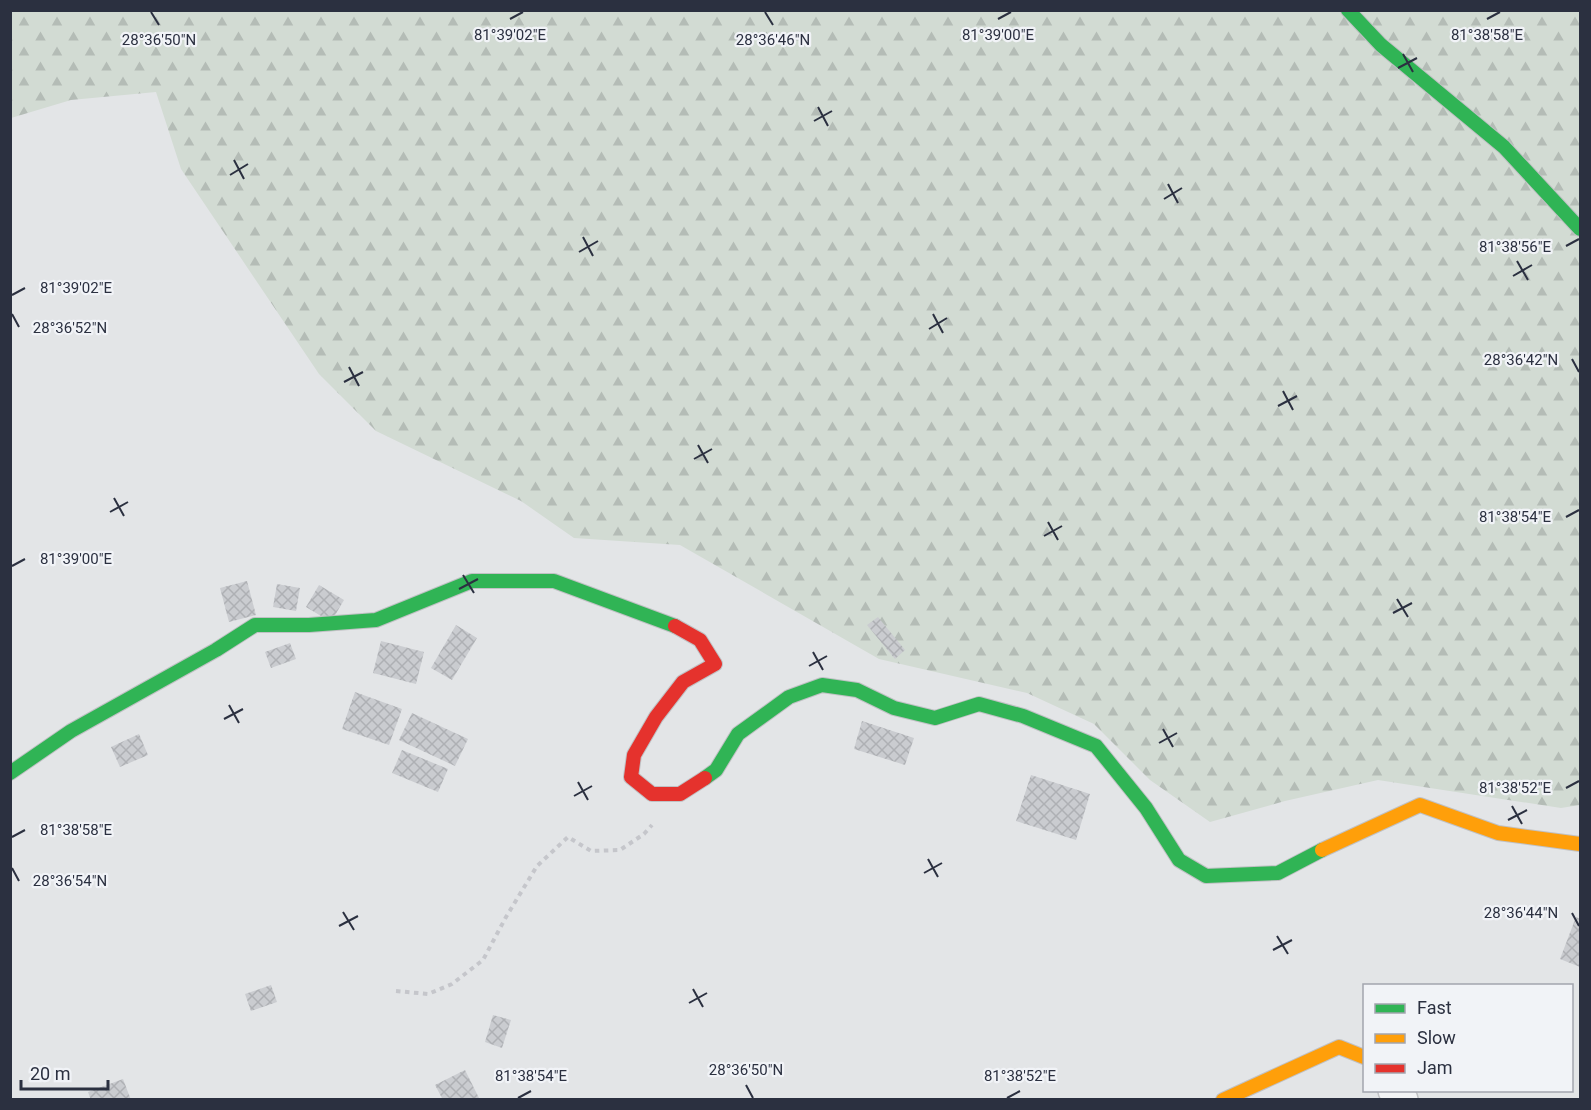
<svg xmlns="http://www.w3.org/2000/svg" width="1591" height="1110" font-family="Roboto,sans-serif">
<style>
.forest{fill:url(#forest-firs)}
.building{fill:url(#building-cross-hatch)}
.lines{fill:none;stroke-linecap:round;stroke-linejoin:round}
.street-casing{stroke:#c0c1c4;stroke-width:36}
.fast-casing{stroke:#c0c1c4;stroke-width:16}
.slow-casing{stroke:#c0c1c4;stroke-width:16}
.jam-casing{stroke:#c0c1c4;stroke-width:16}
.path{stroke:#c5c6cb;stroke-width:4;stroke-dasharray:4.5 4.5;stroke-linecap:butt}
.street{stroke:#f2f3f5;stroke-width:33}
.fast{stroke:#30b455;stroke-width:14}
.slow{stroke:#ff9f0a;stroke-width:14}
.jam{stroke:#e5322d;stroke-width:14}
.ticks{fill:none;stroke:#2b3040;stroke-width:2}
.ticks-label{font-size:15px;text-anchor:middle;fill:#2b3040;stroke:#f1f3f7;stroke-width:4.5;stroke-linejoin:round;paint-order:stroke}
</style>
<defs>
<pattern id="forest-firs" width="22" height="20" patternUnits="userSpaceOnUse" patternTransform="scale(1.5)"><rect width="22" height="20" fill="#d2dbd3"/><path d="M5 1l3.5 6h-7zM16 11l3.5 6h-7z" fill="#b4bcb6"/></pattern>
<pattern id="building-cross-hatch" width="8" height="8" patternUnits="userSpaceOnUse" patternTransform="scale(1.5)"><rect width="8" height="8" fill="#caccd0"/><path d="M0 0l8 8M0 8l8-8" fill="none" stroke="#aeb0b4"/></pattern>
</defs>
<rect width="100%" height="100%" fill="#e3e5e7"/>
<polygon class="forest" points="11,11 1580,11 1580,805 1561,808 1378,780 1285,801 1210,822 1150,780 1094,724 1027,693 879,659 680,545 574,538 521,501 376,431 319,374 181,169 156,92 71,100 11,118"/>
<g class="building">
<polygon points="247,581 256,615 229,622 220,588"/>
<polygon points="277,584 300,588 296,611 273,607"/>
<polygon points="319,585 344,600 331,622 306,607"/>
<polygon points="878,617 905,650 895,659 867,625"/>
<polygon points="456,625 477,638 452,680 431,668"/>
<polygon points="381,641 424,652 416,684 373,673"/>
<polygon points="290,643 296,659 271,668 265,652"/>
<polygon points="355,692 402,709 389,745 342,729"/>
<polygon points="412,713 468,739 455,766 399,740"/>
<polygon points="862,721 914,738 905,765 854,749"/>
<polygon points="139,734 148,755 120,767 111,747"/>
<polygon points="402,750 448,769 438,792 392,773"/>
<polygon points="1031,775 1090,794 1076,840 1016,821"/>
<polygon points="1576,917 1580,919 1580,967 1560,959"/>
<polygon points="271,985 277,1002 251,1011 245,994"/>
<polygon points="493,1015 511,1020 502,1048 485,1042"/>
<polygon points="465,1070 480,1100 443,1100 435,1085"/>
<polygon points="123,1079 131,1100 91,1100 88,1092"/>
</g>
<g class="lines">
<g class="street-casing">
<polyline id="street" points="1395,1090 1401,1100"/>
</g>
<g class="fast-casing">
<g id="fast">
<polyline points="1348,10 1381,45 1504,147 1580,229"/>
<polyline points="10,773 71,731 216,650 255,625 309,625 376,620 472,581 554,581 675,626"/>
<polyline points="705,778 716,770 738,734 789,697 822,685 857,690 894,708 935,718 979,704 1023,716 1096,746 1146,808 1179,860 1206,876 1278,873 1322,850"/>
</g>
</g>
<g class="slow-casing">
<g id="slow">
<polyline points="1322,850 1420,805 1498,833 1580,844"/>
<polyline points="1223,1100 1339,1047 1364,1057"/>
</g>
</g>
<g class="jam-casing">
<polyline id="jam" points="675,626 700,640 715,664 683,682 656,717 634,755 631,777 652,794 680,794 705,778"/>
</g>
<polyline class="path" points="396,991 428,994 452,984 483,960 506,917 537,866 568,837 591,851 620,850 644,834 652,825"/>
<use href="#street" class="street"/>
<use href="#fast" class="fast"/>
<use href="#slow" class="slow"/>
<use href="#jam" class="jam"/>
</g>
<path class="ticks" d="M 151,12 L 159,25M 765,12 L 773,25M 510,19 L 523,12M 998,19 L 1011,12M 1487,19 L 1500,12M 1403,54 L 1413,72M 1398,68 L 1417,58M 818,107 L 828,126M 814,121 L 832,111M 234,160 L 244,179M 230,175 L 248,164M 1168,184 L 1178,203M 1164,199 L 1182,188M 583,237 L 593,256M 1566,246 L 1579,239M 579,252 L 598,241M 1517,261 L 1528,280M 1513,276 L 1532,265M 12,295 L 25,288M 12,314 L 19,327M 933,314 L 943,333M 929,329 L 947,318M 1572,359 L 1579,372M 349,367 L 359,386M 344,382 L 363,372M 1283,391 L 1293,410M 1278,406 L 1297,396M 698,445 L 708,463M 694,459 L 712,449M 114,498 L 124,516M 110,512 L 128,502M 1566,517 L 1579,510M 1048,522 L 1058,540M 1044,536 L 1062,526M 12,566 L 25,559M 463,575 L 474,593M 459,589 L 478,579M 1397,599 L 1408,617M 1393,613 L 1412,603M 813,652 L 823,670M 809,666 L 827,656M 229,705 L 239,723M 224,719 L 243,709M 1163,729 L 1173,747M 1159,743 L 1177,733M 578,782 L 588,800M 1566,788 L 1579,781M 574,796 L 592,786M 1512,806 L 1522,824M 1508,820 L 1527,810M 12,837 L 25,830M 928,859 L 938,877M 12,868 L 19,881M 924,873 L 942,863M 343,912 L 354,930M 1572,913 L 1579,926M 339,926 L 358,916M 1277,936 L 1288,954M 1273,950 L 1292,940M 693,989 L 703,1007M 689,1003 L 707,993M 746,1085 L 753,1098M 518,1098 L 531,1091M 1007,1098 L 1020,1091"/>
<g class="ticks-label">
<text x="510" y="40">81°39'02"E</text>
<text x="998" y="40">81°39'00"E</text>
<text x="1487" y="40">81°38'58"E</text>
<text x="159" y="45">28°36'50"N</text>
<text x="773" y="45">28°36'46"N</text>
<text x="1515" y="252">81°38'56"E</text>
<text x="76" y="293">81°39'02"E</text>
<text x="70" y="333">28°36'52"N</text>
<text x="1521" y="365">28°36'42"N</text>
<text x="1515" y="522">81°38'54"E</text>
<text x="76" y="564">81°39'00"E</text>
<text x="1515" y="793">81°38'52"E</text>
<text x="76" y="835">81°38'58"E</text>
<text x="70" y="886">28°36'54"N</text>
<text x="1521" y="918">28°36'44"N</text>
<text x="746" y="1075">28°36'50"N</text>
<text x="531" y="1081">81°38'54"E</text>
<text x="1020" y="1081">81°38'52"E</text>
</g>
<rect width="1591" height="1110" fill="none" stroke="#2b3040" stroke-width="24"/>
<rect x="1363" y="984" width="210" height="108" fill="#f1f3f7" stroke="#a2a5ae" stroke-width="1.5"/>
<rect x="1375" y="1004" width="30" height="9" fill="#30b455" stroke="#a2a5ae" stroke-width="1.5"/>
<text x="1417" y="1014" font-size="18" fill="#2b3040">Fast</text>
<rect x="1375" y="1034" width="30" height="9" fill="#ff9f0a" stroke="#a2a5ae" stroke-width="1.5"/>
<text x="1417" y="1044" font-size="18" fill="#2b3040">Slow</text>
<rect x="1375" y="1064" width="30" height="9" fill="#e5322d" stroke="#a2a5ae" stroke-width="1.5"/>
<text x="1417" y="1074" font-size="18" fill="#2b3040">Jam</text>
<path d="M21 1080v9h87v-9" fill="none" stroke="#2b3040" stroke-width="3"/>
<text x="30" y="1080" font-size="18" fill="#2b3040" stroke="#f1f3f7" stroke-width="4.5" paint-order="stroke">20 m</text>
</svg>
